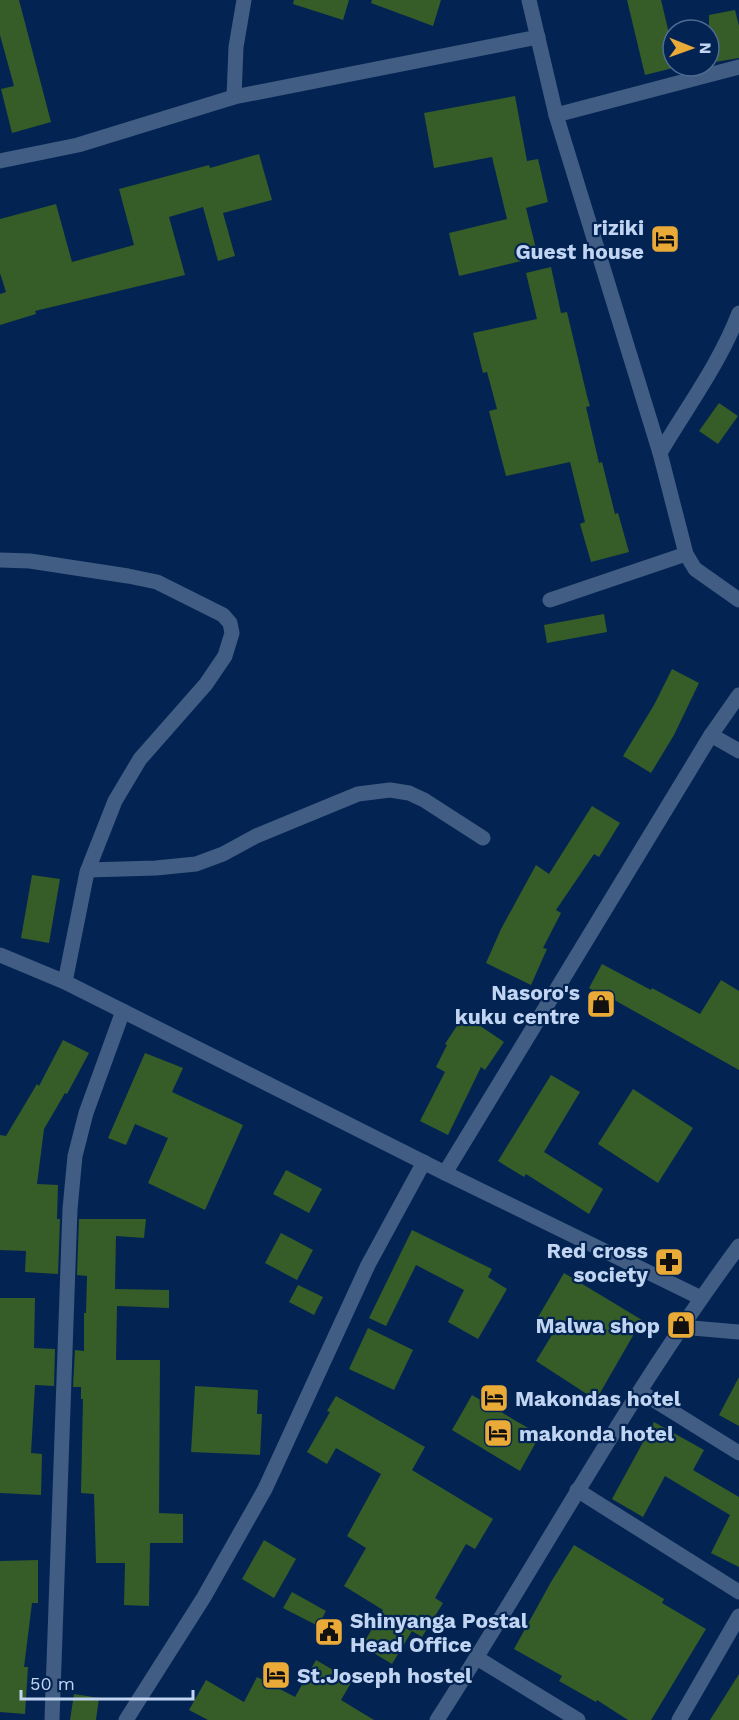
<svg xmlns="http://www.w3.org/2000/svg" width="739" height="1720" font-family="'Work Sans',sans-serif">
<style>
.building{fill:#365c27}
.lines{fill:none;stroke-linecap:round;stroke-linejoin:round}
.minor{stroke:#425d83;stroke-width:15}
.labels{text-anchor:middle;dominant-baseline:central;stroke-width:4.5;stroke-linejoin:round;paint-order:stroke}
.poi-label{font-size:21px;font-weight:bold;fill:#c1d5f2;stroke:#032452;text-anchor:end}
</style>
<rect width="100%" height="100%" fill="#032452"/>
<g class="building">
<polygon points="0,0 19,0 51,122 12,133 1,89 14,86 0,35"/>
<polygon points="294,0 349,0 343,20 293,4"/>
<polygon points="372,0 441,0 433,26 371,3"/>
<polygon points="627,0 661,0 673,50 673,68 645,75"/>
<polygon points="735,10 739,26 739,58 709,63 709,15"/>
<polygon points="515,96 527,161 538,159 548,202 526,208 538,257 459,276 449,233 507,219 492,157 434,168 424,113"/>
<polygon points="259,154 272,200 223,213 235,256 218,261 203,207 169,217 185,275 35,311 36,314 0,325 0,294 6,292 0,273 0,219 56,204 72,262 134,245 119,189 209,165 210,168"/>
<polygon points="551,267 561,313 567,312 587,396 590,406 586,407 599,463 602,462 615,514 618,513 629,552 591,562 580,524 585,522 570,462 506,476 489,411 497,409 487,372 483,373 473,333 537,319 526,273"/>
<polygon points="719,403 738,416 718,444 699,431"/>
<polygon points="604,614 607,632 547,643 544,625"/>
<polygon points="672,669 699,683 674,735 651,773 623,756 654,705"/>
<polygon points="592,806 620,823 599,857 594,854 556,910 561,913 543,948 547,949 531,985 486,963 501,929 536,865 549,874"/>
<polygon points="32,875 60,879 49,943 21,938"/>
<polygon points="602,964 651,990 652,988 700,1014 721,980 739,991 739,1070 609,997 608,999 589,988"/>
<polygon points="464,1015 504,1042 485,1070 481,1067 448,1135 420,1121 445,1072 436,1067 447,1045 445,1044"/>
<polygon points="63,1040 89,1053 67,1094 65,1093 44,1129 37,1184 58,1185 57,1219 60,1219 58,1274 25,1272 26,1251 0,1250 0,1135 6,1136 37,1084 39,1086"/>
<polygon points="145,1053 183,1068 172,1092 243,1125 205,1210 148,1183 168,1138 135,1124 126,1145 108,1138"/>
<polygon points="551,1075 580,1092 544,1152 603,1189 589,1214 526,1174 524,1177 498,1161"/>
<polygon points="633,1089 693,1128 658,1183 598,1144"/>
<polygon points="286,1170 322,1189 309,1213 273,1194"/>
<polygon points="79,1219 146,1219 144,1238 116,1236 115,1289 169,1290 169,1308 117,1306 116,1360 160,1360 159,1513 183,1514 183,1543 150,1543 149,1606 124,1605 125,1563 96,1563 94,1494 81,1493 83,1399 81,1399 81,1387 73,1387 75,1350 84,1351 84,1313 86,1313 87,1276 77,1275"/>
<polygon points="412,1230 492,1269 488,1277 507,1289 478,1339 448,1322 464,1290 416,1265 386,1326 369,1318"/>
<polygon points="281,1233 313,1250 297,1280 265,1263"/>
<polygon points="564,1273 642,1320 596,1400 536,1361 555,1330 537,1319"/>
<polygon points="298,1285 323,1297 314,1315 289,1302"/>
<polygon points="0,1298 35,1298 34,1348 55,1349 54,1386 35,1385 31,1453 42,1454 41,1495 0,1493"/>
<polygon points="368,1328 413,1350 394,1390 349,1369"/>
<polygon points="739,1377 739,1426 719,1415"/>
<polygon points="195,1386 258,1390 257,1414 262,1414 260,1455 191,1452"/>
<polygon points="472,1395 540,1435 520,1471 452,1430"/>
<polygon points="336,1396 425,1447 412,1470 493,1519 475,1549 466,1544 435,1598 443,1603 422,1637 412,1631 392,1664 362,1646 383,1610 344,1586 366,1548 347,1536 381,1474 336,1448 327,1464 307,1452 330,1412 327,1411"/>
<polygon points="654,1422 704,1450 693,1470 739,1497 739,1567 711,1553 730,1515 665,1476 643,1517 612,1499"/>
<polygon points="264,1540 296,1559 274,1598 242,1579"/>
<polygon points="574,1545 664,1599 662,1603 706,1629 651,1720 628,1720 597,1700 596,1702 559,1681 562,1676 514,1649 551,1582"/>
<polygon points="38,1560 38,1603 32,1603 24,1667 28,1667 25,1714 0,1712 0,1561"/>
<polygon points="292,1592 326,1611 318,1626 283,1608"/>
<polygon points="316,1660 352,1681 341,1700 374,1720 208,1720 189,1710 206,1680 244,1702 257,1677 295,1697"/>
<polygon points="739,1674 739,1720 710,1720"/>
<polygon points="74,1694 99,1698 96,1720 70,1720"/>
</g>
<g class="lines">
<g class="minor">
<polyline points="529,0 556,115 660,453 686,554 695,569 739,600"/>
<polyline points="234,97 236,47 244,0"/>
<polyline points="556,115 739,67"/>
<polyline points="0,161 78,145 234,97 538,37"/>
<path d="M 660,453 C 687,407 720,363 739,313"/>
<polyline points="0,560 30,561 128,576 157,582 223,615 230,623 232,633 225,656 206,684 140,759 115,801 87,872 65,982"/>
<polyline points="550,600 686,554"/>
<polyline points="711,735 739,751"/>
<polyline points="88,870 156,868 196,864 223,854 256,836 358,794 390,790 409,793 424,800 483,838"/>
<polyline points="0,955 65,982 445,1173 701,1298"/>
<polyline points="445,1173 711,735 739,695"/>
<polyline points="681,1327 739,1332"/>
<polyline points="641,1392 739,1453"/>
<polyline points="577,1490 739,1592"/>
<polyline points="477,1658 578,1720"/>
<polyline points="52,1720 70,1209 75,1156 86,1113 123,1011"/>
<polyline points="126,1720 204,1597 265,1489 368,1265 424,1162"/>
<path d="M 437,1720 C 538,1563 627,1397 739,1246"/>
<polyline points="679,1720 739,1616"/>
</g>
</g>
<defs>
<g id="hotel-square" transform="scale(1.5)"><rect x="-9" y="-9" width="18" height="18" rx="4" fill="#eaaa38" stroke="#032452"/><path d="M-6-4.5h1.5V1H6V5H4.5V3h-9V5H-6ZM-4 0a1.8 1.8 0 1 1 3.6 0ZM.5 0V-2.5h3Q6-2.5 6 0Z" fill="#111"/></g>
<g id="shop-square" transform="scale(1.5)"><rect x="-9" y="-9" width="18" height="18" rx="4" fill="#eaaa38" stroke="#032452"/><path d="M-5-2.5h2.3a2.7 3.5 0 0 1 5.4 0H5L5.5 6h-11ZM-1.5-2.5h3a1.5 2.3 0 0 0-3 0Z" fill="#111"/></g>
<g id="pharmacy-square" transform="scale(1.5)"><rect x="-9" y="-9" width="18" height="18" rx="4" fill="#eaaa38" stroke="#032452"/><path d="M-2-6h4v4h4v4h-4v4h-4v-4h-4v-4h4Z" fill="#111"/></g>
<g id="civic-square" transform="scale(1.5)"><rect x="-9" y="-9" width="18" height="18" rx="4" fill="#eaaa38" stroke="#032452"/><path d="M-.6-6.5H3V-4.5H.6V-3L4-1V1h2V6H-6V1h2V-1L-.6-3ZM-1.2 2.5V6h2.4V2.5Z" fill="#111"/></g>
</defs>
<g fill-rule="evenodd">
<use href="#hotel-square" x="665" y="239"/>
<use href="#shop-square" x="601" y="1004"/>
<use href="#pharmacy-square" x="669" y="1262"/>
<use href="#shop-square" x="681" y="1325"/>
<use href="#hotel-square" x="494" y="1398"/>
<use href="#hotel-square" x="498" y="1433"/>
<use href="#civic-square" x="329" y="1632"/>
<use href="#hotel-square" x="276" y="1675"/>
</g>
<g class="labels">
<g class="poi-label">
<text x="644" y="227">riziki<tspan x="644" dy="24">Guest house</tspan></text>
<text x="580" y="992">Nasoro's<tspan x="580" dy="24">kuku centre</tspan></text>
<text x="648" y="1250">Red cross<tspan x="648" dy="24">society</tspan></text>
<text x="660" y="1325">Malwa shop</text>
<text x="515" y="1398" text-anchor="start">Makondas hotel</text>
<text x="519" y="1433" text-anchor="start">makonda hotel</text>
<text x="350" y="1620" text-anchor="start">Shinyanga Postal<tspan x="350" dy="24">Head Office</tspan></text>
<text x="297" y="1675" text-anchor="start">St.Joseph hostel</text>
</g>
</g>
<g transform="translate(691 48) rotate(91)"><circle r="28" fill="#032452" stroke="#4f6b92" stroke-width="1.5"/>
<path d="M0-4.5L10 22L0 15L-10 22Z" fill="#eaaa38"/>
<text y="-9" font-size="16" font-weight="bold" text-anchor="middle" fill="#c1d5f2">N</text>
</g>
<path d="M21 1690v9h172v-9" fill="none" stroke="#c1d5f2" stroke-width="3"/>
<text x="30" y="1690" font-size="18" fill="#c1d5f2" stroke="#032452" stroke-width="4.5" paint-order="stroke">50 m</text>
</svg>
